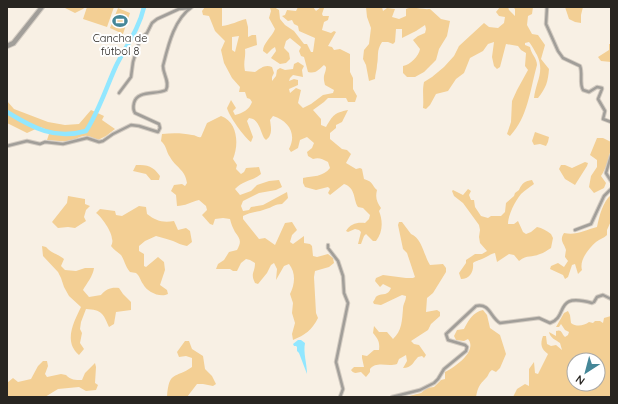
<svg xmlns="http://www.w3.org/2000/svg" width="618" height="404" font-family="Quicksand,sans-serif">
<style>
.green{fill:#f3cf94;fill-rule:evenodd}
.water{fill:#92e7ff}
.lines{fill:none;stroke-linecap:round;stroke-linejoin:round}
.river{stroke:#92e7ff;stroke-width:4.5}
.street-casing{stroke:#d3cbc1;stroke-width:4.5}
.street{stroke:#a19e99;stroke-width:2.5}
.labels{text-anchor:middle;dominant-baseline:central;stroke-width:4;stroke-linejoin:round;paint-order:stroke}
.poi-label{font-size:11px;fill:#282521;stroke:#fff}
</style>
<rect width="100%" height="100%" fill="#f8f0e4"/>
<g class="green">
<polygon points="63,7 85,7 83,9 75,13"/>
<polygon points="87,7 114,7 107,27 83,19"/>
<path d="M 205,7 L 222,7 L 222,26 C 231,25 238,21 246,19 L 248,27 L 248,37 L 252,35 L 256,35 L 257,45 L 245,49 C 246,58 243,61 245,71 L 255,72 C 261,68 265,64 272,67 L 274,73 L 272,77 L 272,81 L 276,76 L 277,70 L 280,68 L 285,70 L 293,69 L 294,64 L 298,62 L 304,66 L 302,70 L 303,77 L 293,75 L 290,78 L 289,81 L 294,79 L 298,80 L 298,85 L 289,89 L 290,93 L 296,88 L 301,90 L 298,103 L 303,108 L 311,104 L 323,95 L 333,93 L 334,90 L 325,85 C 322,74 326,74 326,67 L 324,65 C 318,70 316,74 308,72 L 304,57 L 301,56 L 299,51 L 301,47 L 290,38 L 286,41 L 284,48 L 289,53 L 290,59 L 286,63 L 280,64 L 271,58 L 276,51 L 275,47 L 272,49 L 267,54 L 263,51 C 263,43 272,37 275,29 L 269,18 L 271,11 L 270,8 L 274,7 L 279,10 L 280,19 L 285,25 L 294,31 L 304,44 L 307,44 L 311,52 L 313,52 L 315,38 L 299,31 L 298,26 L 294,24 L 292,20 L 288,21 L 282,16 L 285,15 L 287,10 L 296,11 L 298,7 L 313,7 L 316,11 L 321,7 L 324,8 L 322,14 L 323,16 L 329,16 L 328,20 L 324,22 L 322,30 L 331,33 L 334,31 L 336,32 L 328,46 L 332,47 L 334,50 L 340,49 L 350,54 L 350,72 L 353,78 L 353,89 L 357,96 L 355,102 L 348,102 L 346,98 L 328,98 L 324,102 L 313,110 L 321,119 L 321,125 L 326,127 C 333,115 334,113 348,110 L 342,122 L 336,125 L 336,128 L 330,133 L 330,139 L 342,149 L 347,150 L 351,154 L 346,163 L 356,169 L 360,168 L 362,169 L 364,179 C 374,182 371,185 377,190 C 375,198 377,202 381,208 L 379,211 C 383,221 383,232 376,241 L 373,241 L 366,234 L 364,236 L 361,244 L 358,244 L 361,232 L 359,230 L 355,229 L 348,232 L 346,231 C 350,224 357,222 365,223 L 369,219 L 370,215 L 363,208 L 358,207 C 353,199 356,188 344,184 L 330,195 L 328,193 L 330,189 L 328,187 L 316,190 L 305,187 L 303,183 L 303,178 C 313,176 323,177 330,168 L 328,162 C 322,159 319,157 313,159 L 308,156 L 307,152 L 312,148 L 314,143 L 307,137 L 300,140 L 298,148 L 291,152 L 289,149 C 297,134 289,121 273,116 L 270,120 C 271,127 273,135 266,140 L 264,138 C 260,130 259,119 249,118 L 247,121 L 253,137 L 251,142 C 244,137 229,116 227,108 L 231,100 L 236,108 L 233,111 L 235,115 C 243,113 249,110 252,102 L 250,99 L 247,98 L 245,92 L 239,92 L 240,87 L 232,78 L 224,63 L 221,50 L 225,41 L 215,31 L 209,16 L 203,15 L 202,11 ZM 239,36 L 235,52 L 232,50 L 232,37 Z"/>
<path d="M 366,7 L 382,7 L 383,11 L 387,8 L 395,9 L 392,17 L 399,19 L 406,16 L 406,9 C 415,6 421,10 430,9 L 441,19 L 450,21 L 447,36 L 439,49 L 436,60 L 424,72 L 415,77 L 407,77 L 403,73 L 403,66 C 410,65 419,56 420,49 L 413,40 L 418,36 L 425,33 L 426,29 L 425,25 L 416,31 L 402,38 L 402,29 L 396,29 L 395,42 L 393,44 L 388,42 L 382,42 C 376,51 379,56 377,65 C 377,70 375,74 375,79 L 369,81 L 366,65 L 363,59 L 364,50 L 369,44 L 371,28 L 367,17 Z"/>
<path d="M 500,7 L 508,7 L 509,10 L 515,16 L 515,9 L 513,7 L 533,7 L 532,14 L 528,16 L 527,25 L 532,34 L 538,35 L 545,45 L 541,59 L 549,69 C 548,82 546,88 538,98 L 534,98 C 536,81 545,72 537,55 C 534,50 533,47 529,42 L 525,43 L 525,45 L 530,47 C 531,54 537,58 537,65 C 530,90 528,117 510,136 L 507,134 L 511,122 L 512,101 L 517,90 L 528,70 L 525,66 L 526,53 L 521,50 L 518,46 L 506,44 L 500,67 L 497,69 L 494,66 L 492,57 L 494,42 L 488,44 L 483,51 L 470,58 L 464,73 L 456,79 L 448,91 L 436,94 L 430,105 L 426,109 L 423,108 C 424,99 422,91 424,82 L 432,77 L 444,67 L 454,56 L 459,46 L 484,23 L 489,27 L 498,28 L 504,23 L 505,17 L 499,16 L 496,12 Z"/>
<polygon points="565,7 583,7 581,15 581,23 575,22 569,19"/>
<polygon points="118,8 130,13 123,34 110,28"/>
<polygon points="609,44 611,44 611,62 601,61 598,57 609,50"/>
<path d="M 7,101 L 14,109 L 48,122 L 65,125 L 79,124 L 91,110 L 104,116 L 102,120 L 115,129 L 106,136 L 98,140 C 80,131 83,139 67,141 C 61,142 54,140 47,140 L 50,131 L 40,127 L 27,133 L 7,123 Z"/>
<path d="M 221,116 C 238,122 239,145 233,159 L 237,165 L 236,169 L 241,174 L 244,172 L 246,168 L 259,167 L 261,174 C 253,181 243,180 235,189 L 240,195 L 251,191 L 257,185 L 269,181 L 279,180 L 282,187 L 276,190 L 259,193 L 243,201 L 241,206 L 243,211 L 249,210 L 251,207 L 263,205 L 287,192 L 288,198 L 282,204 C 275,204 273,207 266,209 C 259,212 251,212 243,216 L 243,219 L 259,239 L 265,238 L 275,245 L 285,223 L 292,222 L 297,230 L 292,235 L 290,242 L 293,244 L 304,236 L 304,243 L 310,244 L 312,246 L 313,256 L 317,257 L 328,254 L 333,258 L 334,263 L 329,267 L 315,271 L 314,277 L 316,313 L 318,318 C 312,330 305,335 293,340 L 292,334 L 295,323 L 292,313 L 293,303 L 290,294 C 295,284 296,273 289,264 L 284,266 L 276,280 L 277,269 L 274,263 L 271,265 L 267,273 L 258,284 L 255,283 C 250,273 255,273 255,263 L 250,260 L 246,259 L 241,263 L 237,271 L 233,271 L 230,269 L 216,269 L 218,264 L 224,260 L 229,252 L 237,250 C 242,241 240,239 235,232 C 233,228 231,224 230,219 L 223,218 L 215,219 L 213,225 L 210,224 L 202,215 L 207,210 L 206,206 L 199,200 C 191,202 185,206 177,206 L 176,195 L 171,191 L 174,185 L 182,184 L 185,186 L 187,183 C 185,169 176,168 170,157 C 166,152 167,146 161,141 L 162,134 C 173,133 182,133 192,135 C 196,135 197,138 201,137 L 207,123 Z"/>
<polygon points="535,132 549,137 548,142 546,146 540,144 534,145 532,141"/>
<path d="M 597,138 L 603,138 L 611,142 C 611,154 607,167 601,176 L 606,183 L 604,188 L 594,193 L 589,187 L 591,176 L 597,167 L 597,160 L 590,155 Z"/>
<polygon points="585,162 588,163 587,166 575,185 565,179 559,169 561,165 565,165 572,168"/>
<path d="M 136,165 C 148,165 153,166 160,176 L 159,180 L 151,180 L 146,174 L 133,171 Z"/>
<path d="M 532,180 L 534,184 C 530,187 525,190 521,194 C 515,201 508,215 508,224 L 514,224 L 518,221 L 523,232 L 526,234 L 531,232 L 537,227 C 542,228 547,231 551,234 L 553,238 L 551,248 C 547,250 544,253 540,254 C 531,258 528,254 519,261 L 514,255 L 509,254 L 497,262 L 495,253 C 490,254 487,257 482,259 C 478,261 477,260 473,263 C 474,271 470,279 461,279 L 459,273 L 466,263 L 466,260 L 475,254 L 482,254 L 487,251 L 480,243 L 479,237 L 480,230 L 479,225 L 463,203 L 454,196 L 452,191 L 453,190 L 463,195 L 468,189 L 471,191 L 469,195 L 471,200 L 474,200 L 475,207 L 481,216 L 488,218 L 491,216 L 501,216 L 505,212 L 506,203 L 514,196 L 515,193 L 519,190 C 522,183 525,181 532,180 Z"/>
<path d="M 611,195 L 611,221 L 607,230 L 607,235 C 604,238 600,239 596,242 C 589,248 579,260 582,270 L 578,274 L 575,264 L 572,265 L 568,277 L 565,279 L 563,275 L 550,269 L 551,266 L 558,263 L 564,267 L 568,261 L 565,257 C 565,256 566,250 566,250 C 564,243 559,241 564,233 C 576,236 585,230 597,227 C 599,217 603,201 611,195 Z"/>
<polygon points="68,196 85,199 85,204 90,206 86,210 84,217 86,221 75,228 68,227 58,228 52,222 67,203"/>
<path d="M 139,206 L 146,207 L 147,214 C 156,221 163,223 174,221 L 178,230 L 186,228 L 190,231 L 192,242 L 187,246 C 181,245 178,243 173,241 C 168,239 162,238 156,236 L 145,241 L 139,246 L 139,251 L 144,254 L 144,266 L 146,267 L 158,257 L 164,262 L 165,270 L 160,285 L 167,290 L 168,294 C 160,298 147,292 143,284 C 140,280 140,276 136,273 L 130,272 C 125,266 124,259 121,255 C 118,252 114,250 111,246 C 112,244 113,241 112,239 C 112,232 102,217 96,213 L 100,209 L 115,211 L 116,215 L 122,216 Z"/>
<path d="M 399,222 L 402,222 L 411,234 C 422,238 424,256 430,265 L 443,264 L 446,268 L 446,272 L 433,293 L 427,298 L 426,312 L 437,310 L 440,312 L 440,316 L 431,324 L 428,330 L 411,341 L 414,344 L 419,345 L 426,355 L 424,358 L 422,356 L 418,357 C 413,362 412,368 403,368 L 407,361 L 406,355 L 399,359 L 397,364 C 388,367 376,361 370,369 L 370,372 L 366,377 L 361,372 C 356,373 354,374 351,370 L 354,367 L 364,367 L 362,358 L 362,355 L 367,356 L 374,350 L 379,350 C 380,342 378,339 373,333 L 374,326 L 379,332 L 387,332 L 393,339 C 402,331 402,320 403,309 C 403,304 406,301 406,296 L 402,295 L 381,305 L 374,304 L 373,302 C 375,300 375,297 377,296 C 383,293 388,296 391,288 L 383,284 L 380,287 L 375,281 L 376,278 L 383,275 L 406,278 L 413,278 L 415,277 L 407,253 L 403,249 L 398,225 Z"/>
<path d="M 42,246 L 46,247 C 51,253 58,254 64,259 L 61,266 L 65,270 L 76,271 L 85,268 L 94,268 C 93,276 87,283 83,290 L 89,297 L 101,295 C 106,289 111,287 119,288 L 123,294 L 131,302 L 131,310 L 116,312 L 114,324 L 109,327 C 103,313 102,310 86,309 L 81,322 L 80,329 L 82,333 L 80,343 L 84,349 L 79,355 C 63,341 74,322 81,307 L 69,296 L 64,287 L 61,278 L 58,272 L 43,256 Z"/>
<path d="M 483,310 L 487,315 L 490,328 L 500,335 L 506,354 L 500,368 L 496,372 L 492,370 C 488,373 489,375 486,378 C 479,385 478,387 476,397 L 405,397 L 421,393 L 427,388 L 434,387 L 441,380 L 445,379 L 445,372 C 455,367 478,351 468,339 L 464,341 L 456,340 L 454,336 L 457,330 L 464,329 C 468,321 473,312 483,310 Z"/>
<path d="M 568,311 L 570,315 L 571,323 C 576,327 584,326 589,322 L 593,323 L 595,321 L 600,321 L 603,323 L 604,318 L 611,316 L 611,397 L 513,397 L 517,389 L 525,384 L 529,386 L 529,369 L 534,362 L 535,373 L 538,374 L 548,354 C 541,349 540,344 543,336 L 546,336 L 547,344 L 551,346 L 556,345 L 562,350 L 560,343 C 556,340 550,338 549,332 L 556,336 L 556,331 C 562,329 561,333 565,337 L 568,335 L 569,332 L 565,330 L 561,324 L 559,327 L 556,327 L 564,313 ZM 574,360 L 598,360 L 598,384 L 574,384 Z"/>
<path d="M 185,341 L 189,341 L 192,349 L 203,356 L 205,369 L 212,376 L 216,384 L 213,386 L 203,384 L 197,384 L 187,397 L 167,397 C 169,370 175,379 192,367 L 192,358 L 186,356 L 179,357 L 177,352 Z"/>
<path d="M 43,361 L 47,361 L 48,366 L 45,374 L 47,377 L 61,374 L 66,375 C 71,380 75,380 82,380 L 85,373 L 95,363 L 96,367 L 95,383 L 98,385 L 96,390 L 86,391 L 79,387 L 58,389 L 45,397 L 7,397 L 7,383 L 13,378 L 18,382 L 31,379 L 38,366 Z"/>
</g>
<path class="water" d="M 298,340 L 301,340 L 305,343 C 303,353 307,363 307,374 L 299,353 L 297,351 L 297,347 L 296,346 L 294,346 L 293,344 Z"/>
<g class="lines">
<path class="river" d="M 7,112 C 33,128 55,140 86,131 C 99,111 106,88 116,66 C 126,46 139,29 144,7"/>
<g class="street-casing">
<g id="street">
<path d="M 547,7 L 546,24 L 558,51 L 563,58 L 580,66 C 583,74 579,83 583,90 L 589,92 L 597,87 L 602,88 L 602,89 L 598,99 L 605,111 L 603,119 L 611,122"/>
<polyline points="7,45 13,42 41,7"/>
<polyline points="7,47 14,44 43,7"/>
<polyline points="119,93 131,77 133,62 140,39 147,33 152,23 157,19 179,9 190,8"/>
<path d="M 7,146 L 27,141 L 40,144 L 45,142 L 63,144 L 87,138 L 99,142 L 103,141 L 113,134 L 131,125 L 139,126 L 158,132 L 160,128 L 159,124 L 135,113 C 133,110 133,107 134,103 C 137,90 156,95 166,90 C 170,81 163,75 163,66 C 168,46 174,19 192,7"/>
<polyline points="611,156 606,173 611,181"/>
<polyline points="575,230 591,224 604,196 611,189"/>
<polyline points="328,245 328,248 338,261 343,276 344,293 348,303 336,362 343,389 340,397"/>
<path d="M 392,397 L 420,390 L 434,383 L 438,379 L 444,369 L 466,351 L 467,347 L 465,345 L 448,340 L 446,334 L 476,306 C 490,303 490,317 500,323 L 539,318 L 550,323 C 569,317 553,292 592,303 L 594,302 L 597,297 L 603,295 L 611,299"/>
</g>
</g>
<use href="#street" class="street"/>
</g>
<defs>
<g id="stadium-bare" transform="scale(1.2)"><path d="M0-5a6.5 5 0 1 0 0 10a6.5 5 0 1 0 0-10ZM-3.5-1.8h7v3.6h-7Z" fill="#458798" stroke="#fff" stroke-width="2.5" paint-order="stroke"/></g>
</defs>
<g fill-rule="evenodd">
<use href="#stadium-bare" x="120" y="21"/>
</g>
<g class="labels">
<g class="poi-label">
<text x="120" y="38">Cancha de<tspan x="120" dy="13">fútbol 8</tspan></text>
</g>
</g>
<rect width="618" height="404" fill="none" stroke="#282521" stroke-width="16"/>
<g transform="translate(586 372) rotate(216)"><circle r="19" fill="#ffffff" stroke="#a9a8a6"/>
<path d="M0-3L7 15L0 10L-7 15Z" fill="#458798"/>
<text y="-6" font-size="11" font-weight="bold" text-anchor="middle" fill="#282521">N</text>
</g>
</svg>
